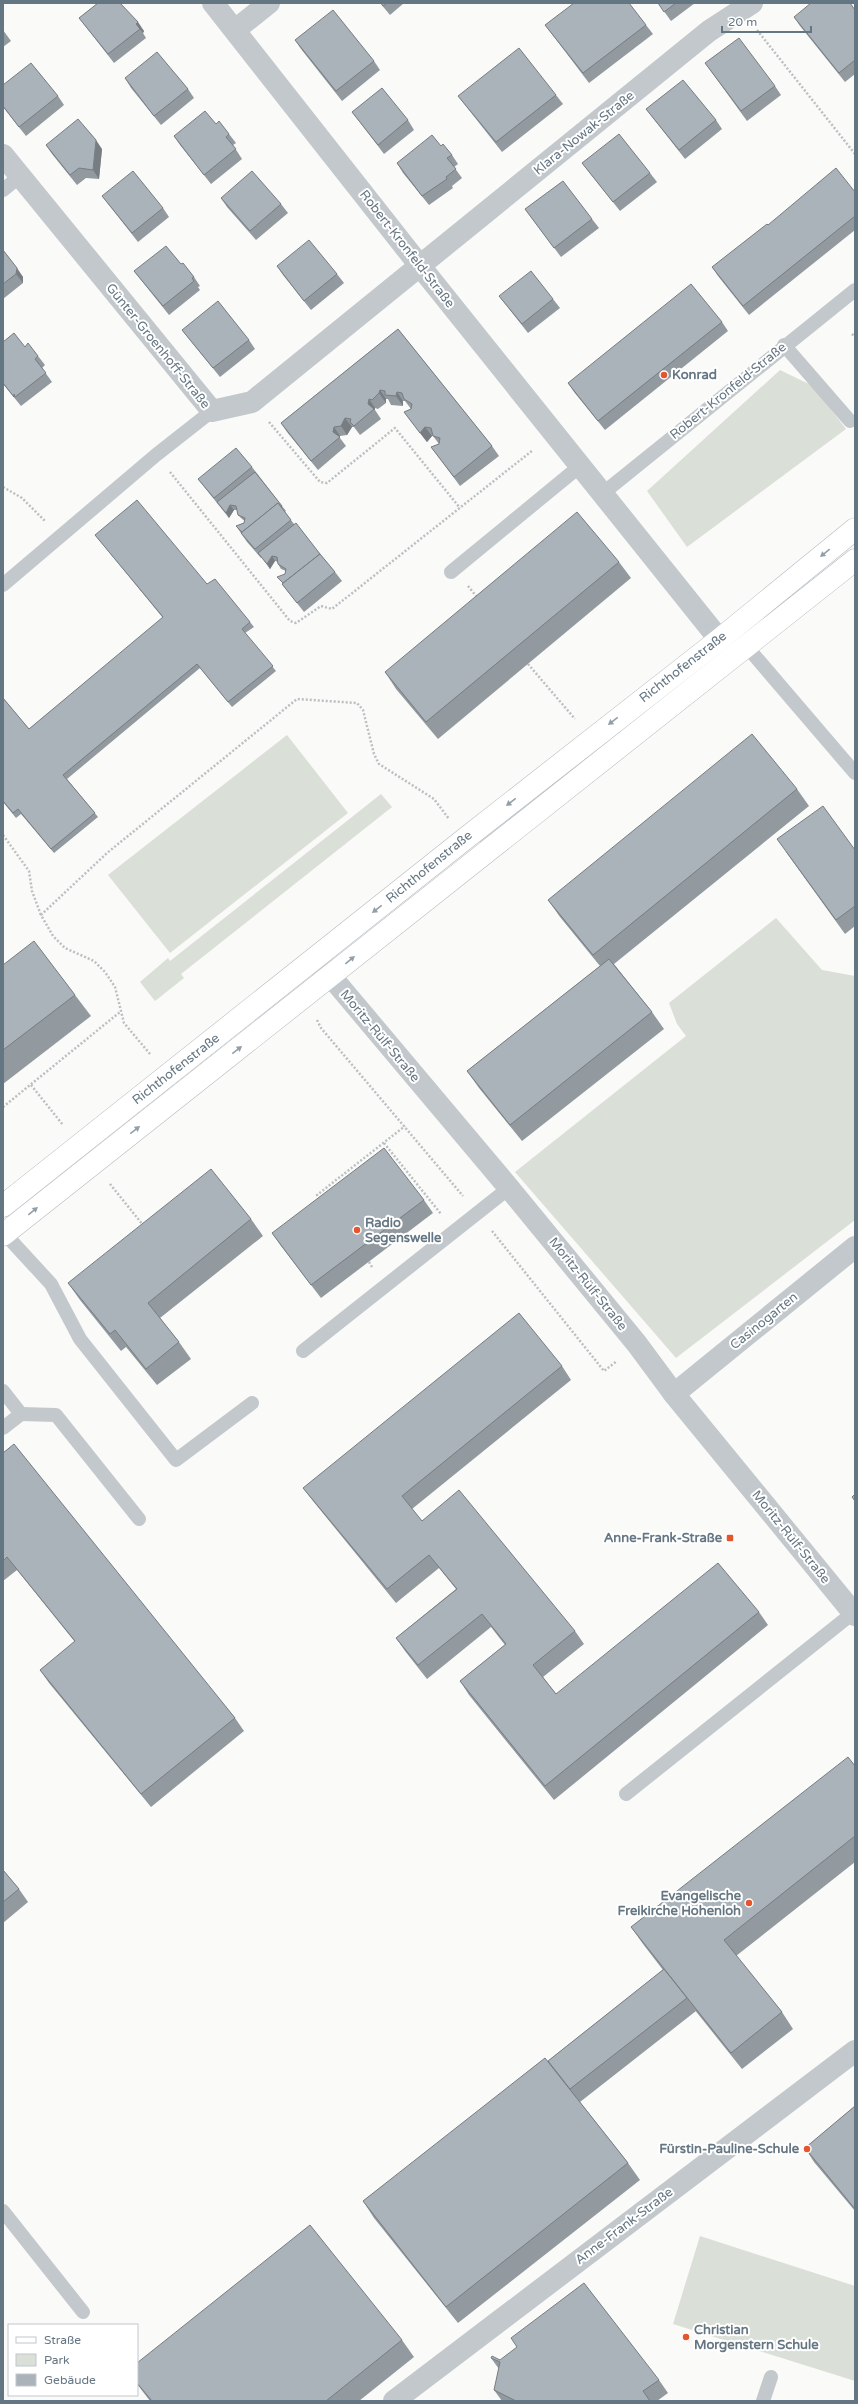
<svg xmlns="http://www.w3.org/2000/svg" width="858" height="2404" font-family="'Varela Round',sans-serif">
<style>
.green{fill:#dadfd7}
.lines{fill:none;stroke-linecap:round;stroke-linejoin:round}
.secondary-casing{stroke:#b3babf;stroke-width:23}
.path{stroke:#bbbfc2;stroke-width:2.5;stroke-dasharray:2 2;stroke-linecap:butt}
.lane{stroke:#c3c8cc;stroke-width:14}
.street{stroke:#c3c8cc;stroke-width:22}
.secondary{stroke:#fff;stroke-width:22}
.wall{fill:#929a9f}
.shaded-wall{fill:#777d82}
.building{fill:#aab3b9;stroke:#777d82}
.oneway{fill:#939fa8}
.poi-dot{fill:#e4572e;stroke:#fff;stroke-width:1.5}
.labels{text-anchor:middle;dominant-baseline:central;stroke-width:4;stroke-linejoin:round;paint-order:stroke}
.street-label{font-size:13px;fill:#657683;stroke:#fff}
.poi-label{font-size:13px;font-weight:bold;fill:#657683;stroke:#fff;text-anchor:start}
</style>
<rect width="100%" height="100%" fill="#fafaf8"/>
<g class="green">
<polygon points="780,370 813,386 846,429 687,547 647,491"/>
<polygon points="287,735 348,813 170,953 108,875"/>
<polygon points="593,749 599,754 482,846 479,841"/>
<polygon points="381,794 392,807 181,974 184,978 155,1001 140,982 168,958 170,961"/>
<polygon points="776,918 822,970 855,976 855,1220 676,1358 515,1172 686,1036 677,1024 669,1003"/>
<polygon points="700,2236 855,2286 855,2381 673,2324"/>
</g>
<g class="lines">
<g class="secondary-casing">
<g id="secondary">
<polyline points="3,1206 466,838 719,640 855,529"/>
<polyline points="3,1235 855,560"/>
</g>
</g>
<g class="path">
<polyline points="757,30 855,154"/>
<polyline points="852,334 855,337"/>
<polyline points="269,422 320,482 327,483 395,428 460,508"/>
<polyline points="170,472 290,621 296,623 321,606 332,609 533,450"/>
<polyline points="3,487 22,498 45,521"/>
<polyline points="468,586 477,597"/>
<polyline points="528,664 575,719"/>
<polyline points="3,835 29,871 32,891 41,915"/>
<polyline points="317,1020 321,1028 463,1196"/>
<polyline points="150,1054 124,1023 115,987 105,972 94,961 65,948 53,936 41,915 107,853 297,699 357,703 363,710 374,754 379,764 434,799 449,819"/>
<polyline points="31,1085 63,1125"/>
<polyline points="3,1107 120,1012"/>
<polyline points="384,1143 441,1214"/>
<polyline points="110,1184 143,1225"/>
<polyline points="320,1199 317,1195 405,1126"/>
<polyline points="492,1231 604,1371 617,1361"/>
<polyline points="369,1262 372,1267"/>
</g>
<g class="lane">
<polyline points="3,190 20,176"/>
<polyline points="784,345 850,421"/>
<polyline points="602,494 855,290"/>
<polyline points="451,572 580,466"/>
<polyline points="3,585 156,455 212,411"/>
<polyline points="742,641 855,773"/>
<polyline points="5,1234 51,1284 80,1339 176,1460 252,1403"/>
<polyline points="303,1351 509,1188"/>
<polyline points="3,1391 21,1414 3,1428"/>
<polyline points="21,1414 56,1415 139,1519"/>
<polyline points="626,1794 853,1613"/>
<polyline points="3,2211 83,2312"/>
<polyline points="763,2401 771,2377"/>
</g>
<g class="street">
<polyline points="213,3 420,266 731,654"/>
<polyline points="235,30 269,3"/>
<polyline points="3,155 212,411 252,402 709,31 752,3"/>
<polyline points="318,961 509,1188 637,1344 674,1394 855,1615"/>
<polyline points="674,1394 855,1247"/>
<polyline points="394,2401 855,2051"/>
</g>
<use href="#secondary" class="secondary"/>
</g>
<g class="wall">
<polygon points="98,3 144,31 143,33 146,38 114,63 79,18"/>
<polygon points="380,3 404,3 390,15"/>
<polygon points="658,3 695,3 671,21"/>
<polygon points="855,10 855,74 845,82 800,26 794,17"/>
<polygon points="545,25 646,25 653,34 589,83"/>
<polygon points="3,30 11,41 3,47"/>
<polygon points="295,40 374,61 380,70 342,101 301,49"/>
<polygon points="705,63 775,86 781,95 747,121"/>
<polygon points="125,78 188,89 194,98 161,125 131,88"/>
<polygon points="3,85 58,96 64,105 26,136 3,107"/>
<polygon points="556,95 563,104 502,152 465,105 458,96"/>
<polygon points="646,109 716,120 722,129 685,159 653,118"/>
<polygon points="352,112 408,120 414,130 384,154 359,121"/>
<polygon points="216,124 229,134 236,143 233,145 242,159 211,184 180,145 174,136"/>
<polygon points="46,145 102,149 99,179 86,178 77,185 52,154"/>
<polygon points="441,146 452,155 458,164 454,167 462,178 452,186 453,188 429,205 403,173 397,163"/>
<polygon points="582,163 650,173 657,182 620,211"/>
<polygon points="855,192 855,230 749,315 718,276 712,267 768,225"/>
<polygon points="102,196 163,208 169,217 138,242 109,205"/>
<polygon points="221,198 281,204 288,213 256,240 227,207"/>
<polygon points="525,209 592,219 599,228 561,257"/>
<polygon points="3,250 23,277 23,283 3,299"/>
<polygon points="181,264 194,277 200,286 198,287 200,290 169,315 141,280 134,271"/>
<polygon points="277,266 337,274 344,283 311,310 283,275"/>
<polygon points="499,296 553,299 560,308 528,333 506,305"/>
<polygon points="722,322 728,331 605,430 574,392 568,383"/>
<polygon points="398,329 492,446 499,456 460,486 431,447 439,444 433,436 432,436 427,442 404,412 411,409 405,401 403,401 403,406 391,405 388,399 386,399 386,403 378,409 375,408 375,410 381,419 360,435 354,427 352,427 347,435 340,436 340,438 346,446 318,470 287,432 281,423"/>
<polygon points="182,330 249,340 255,349 220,377 189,339"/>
<polygon points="3,342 25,347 38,356 45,365 42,368 52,382 21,406 3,384"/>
<polygon points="252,467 282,506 286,511 285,512 294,524 320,554 335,572 342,581 304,612 282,584 286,571 281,569 278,564 278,562 275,561 270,569 262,558 261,558 247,542 236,526 244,523 245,521 242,519 238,515 237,510 234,510 229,518 205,488 198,479"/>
<polygon points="95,535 207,584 250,622 254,627 245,633 276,671 232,707 200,668 67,779 98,817 54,853 21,814 16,818 3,802 3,698 29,729 163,618"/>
<polygon points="619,562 631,578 438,739 396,689 385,672"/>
<polygon points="797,789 809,806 614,964 652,1012 664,1029 522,1141 479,1088 467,1071 600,966 560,917 548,900"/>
<polygon points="855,850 855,926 845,934 786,852"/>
<polygon points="3,965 75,995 91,1016 3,1084"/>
<polygon points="424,1200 433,1213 321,1298 281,1246 272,1233"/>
<polygon points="251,1219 263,1236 160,1318 179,1342 191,1359 157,1385 126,1347 121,1351 80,1300 68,1283"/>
<polygon points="562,1366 571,1380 412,1509 422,1521 575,1631 584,1644 543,1677 556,1694 759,1612 768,1625 554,1800 469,1695 460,1681 505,1645 491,1627 427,1679 405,1651 396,1638 456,1589 439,1568 396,1603 313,1501 303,1488"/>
<polygon points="3,1453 235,1718 244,1731 151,1807 49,1683 40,1670 75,1642 17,1570 3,1581"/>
<polygon points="855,1766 855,1862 736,1956 782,2012 793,2029 742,2069 694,2009 696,2011 580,2102 628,2163 640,2180 458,2323 374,2218 363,2201 548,2061 663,1970 643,1944 631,1927"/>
<polygon points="3,1870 19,1889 28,1902 3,1923"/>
<polygon points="855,2106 855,2211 814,2162 805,2148"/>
<polygon points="402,2340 414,2357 359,2401 150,2401 137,2384 137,2363"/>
<polygon points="491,2358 500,2360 659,2380 668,2393 657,2401 502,2401 494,2390 499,2369"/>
</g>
<g class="shaded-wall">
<polygon points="138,22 144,31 143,33 136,24"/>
<polygon points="96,140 102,149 99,179 93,170"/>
<polygon points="17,268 23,277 23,283 16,274"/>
<polygon points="380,390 386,399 386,403 379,393"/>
<polygon points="397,392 403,401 403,406 396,396"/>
<polygon points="369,399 375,408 375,410 368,404"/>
<polygon points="345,418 352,427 347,435 341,426"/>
<polygon points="334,427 340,436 340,438 333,432"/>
<polygon points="425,427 432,436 427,442 420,433"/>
<polygon points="230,505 234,510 229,518 226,513"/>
<polygon points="272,556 275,561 270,569 267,564"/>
</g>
<g class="building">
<polygon points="98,3 120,3 138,22 136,24 140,29 108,54 79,18"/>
<polygon points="381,3 387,3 383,6"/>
<polygon points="574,3 629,3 646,25 583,73 545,25"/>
<polygon points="658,3 676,3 664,12"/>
<polygon points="811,3 850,3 855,10 855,60 839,73 794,17"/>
<polygon points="333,10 374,61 336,91 295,40"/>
<polygon points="739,38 775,86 741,111 705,63"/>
<polygon points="519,48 556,95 496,142 458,96"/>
<polygon points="157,52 188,89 154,116 125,78"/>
<polygon points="31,63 58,96 19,127 3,106 3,85"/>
<polygon points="683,80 716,120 679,150 646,109"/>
<polygon points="382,88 408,120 378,145 352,112"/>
<polygon points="205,111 216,124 219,121 229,134 226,137 236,149 204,175 174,136"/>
<polygon points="78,119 96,140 93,170 79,168 70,175 46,145"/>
<polygon points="619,134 650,173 613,202 582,163"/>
<polygon points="432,135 441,146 443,144 452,155 447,158 456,169 446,177 447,179 422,196 397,163"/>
<polygon points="836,168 855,192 855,216 743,306 712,267 767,224 768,225"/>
<polygon points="133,171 163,208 132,233 102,196"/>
<polygon points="252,171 281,204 250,231 221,198"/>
<polygon points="563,181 592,219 554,248 525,209"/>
<polygon points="309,240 337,274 304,301 277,266"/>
<polygon points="166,246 181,264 183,263 194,277 192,278 194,281 163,306 134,271"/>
<polygon points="3,250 17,268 16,274 3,284"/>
<polygon points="531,271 553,299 522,324 499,296"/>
<polygon points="691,284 722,322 598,421 568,383"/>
<polygon points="218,301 249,340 213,368 182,330"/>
<polygon points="398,329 492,446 454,477 431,447 439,444 440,438 433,436 431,428 425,427 420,433 404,412 411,409 412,404 404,399 402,393 397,392 396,396 385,395 385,391 380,390 379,393 372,400 369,399 368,404 374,409 354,426 350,422 351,419 345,418 341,426 334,427 333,432 340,437 311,461 281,423"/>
<polygon points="14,333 25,347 28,343 38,356 35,359 46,373 15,397 14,394 14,397 3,383 3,342"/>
<polygon points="236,448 252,467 214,498 198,479"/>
<polygon points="255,472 282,506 281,507 278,503 242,532 236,526 244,523 245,518 238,515 236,506 230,505 226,513 217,502"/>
<polygon points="137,500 207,584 215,579 250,622 242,629 273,666 228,702 197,664 63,775 95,813 51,849 18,809 13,813 3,801 3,698 29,729 163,617 95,535"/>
<polygon points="278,503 291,520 255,549 241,533"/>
<polygon points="577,512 619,562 426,722 385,672"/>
<polygon points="296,523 320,554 283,583 277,577 285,574 286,569 278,564 277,557 272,556 267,564 258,553"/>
<polygon points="320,554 335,572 297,603 282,584"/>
<polygon points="752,734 797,789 593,955 548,900"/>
<polygon points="823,806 855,850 855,906 836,920 777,839"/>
<polygon points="34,941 75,995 3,1050 3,965"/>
<polygon points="609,959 652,1012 510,1125 467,1071"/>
<polygon points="384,1148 424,1200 311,1285 272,1233"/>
<polygon points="211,1169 251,1219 148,1303 179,1342 146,1369 115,1330 110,1334 68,1283"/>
<polygon points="519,1313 562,1366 402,1496 422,1521 459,1490 575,1631 533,1665 556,1694 718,1563 759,1612 545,1786 460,1681 506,1644 482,1614 418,1665 396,1638 457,1589 429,1555 387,1589 303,1488"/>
<polygon points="14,1444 235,1718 141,1794 40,1670 75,1641 7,1557 3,1561 3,1453"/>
<polygon points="855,1494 855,1501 852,1497"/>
<polygon points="848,1757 855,1766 855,1836 724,1940 782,2012 731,2053 631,1927"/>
<polygon points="3,1870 19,1889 3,1902"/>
<polygon points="664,1969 687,1998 570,2089 548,2061"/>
<polygon points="545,2058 628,2163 446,2307 363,2201"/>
<polygon points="855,2106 855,2209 805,2148"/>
<polygon points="310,2225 402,2340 326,2401 152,2401 137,2383 137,2363"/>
<polygon points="584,2283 659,2380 643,2391 650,2401 516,2401 494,2390 500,2362 491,2358 492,2356 500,2360 517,2347 511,2338"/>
</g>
<defs><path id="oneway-solid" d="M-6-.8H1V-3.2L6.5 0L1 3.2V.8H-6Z"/></defs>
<g class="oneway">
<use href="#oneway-solid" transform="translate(825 553) rotate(141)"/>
<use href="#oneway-solid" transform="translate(613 721) rotate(142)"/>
<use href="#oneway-solid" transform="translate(511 802) rotate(142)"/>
<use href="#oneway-solid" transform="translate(377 909) rotate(142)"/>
<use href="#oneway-solid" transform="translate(350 960) rotate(-39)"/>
<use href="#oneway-solid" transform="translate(237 1050) rotate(-38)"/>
<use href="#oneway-solid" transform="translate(135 1130) rotate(-38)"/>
<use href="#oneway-solid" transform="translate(33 1211) rotate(-39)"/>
</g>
<g class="poi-dot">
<circle cx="664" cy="375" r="4"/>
<circle cx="357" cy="1230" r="4"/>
<rect x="726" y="1534" width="8" height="8" rx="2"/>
<circle cx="749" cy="1903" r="4"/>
<circle cx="807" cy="2149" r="4"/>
<circle cx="686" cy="2337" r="4"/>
</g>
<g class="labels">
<g class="street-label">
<text transform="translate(584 133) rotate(-39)">Klara-Nowak-Straße</text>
<text transform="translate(407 249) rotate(52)">Robert-Kronfeld-Straße</text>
<text transform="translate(158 346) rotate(51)">Günter-Groenhoff-Straße</text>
<text transform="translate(728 391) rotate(-39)">Robert-Kronfeld-Straße</text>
<text transform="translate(683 667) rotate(-38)">Richthofenstraße</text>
<text transform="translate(429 867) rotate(-39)">Richthofenstraße</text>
<text transform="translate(380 1036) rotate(50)">Moritz-Rülf-Straße</text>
<text transform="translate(176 1069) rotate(-38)">Richthofenstraße</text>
<text transform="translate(588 1284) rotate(51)">Moritz-Rülf-Straße</text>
<text transform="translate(764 1321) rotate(-39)">Casinogarten</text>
<text transform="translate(791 1537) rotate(51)">Moritz-Rülf-Straße</text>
<text transform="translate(624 2226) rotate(-37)">Anne-Frank-Straße</text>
</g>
<g class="poi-label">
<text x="672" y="375">Konrad</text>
<text x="365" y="1223">Radio<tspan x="365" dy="15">Segenswelle</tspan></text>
<text x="722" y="1538" text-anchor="end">Anne-Frank-Straße</text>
<text x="741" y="1896" text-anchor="end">Evangelische<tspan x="741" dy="15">Freikirche Hohenloh</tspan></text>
<text x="799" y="2149" text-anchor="end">Fürstin-Pauline-Schule</text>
<text x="694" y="2330">Christian<tspan x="694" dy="15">Morgenstern Schule</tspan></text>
</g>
</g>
<rect width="858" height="2404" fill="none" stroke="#657683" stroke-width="8"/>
<rect x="8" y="2324" width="130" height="72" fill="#ffffff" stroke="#c1c8cd"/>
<rect x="16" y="2337" width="20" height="6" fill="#ffffff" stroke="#c1c8cd"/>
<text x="44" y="2344" font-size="12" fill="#657683">Straße</text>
<rect x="16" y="2354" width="20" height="12" fill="#dadfd7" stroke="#c1c8cd"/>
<text x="44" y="2364" font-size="12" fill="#657683">Park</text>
<rect x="16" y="2374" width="20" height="12" fill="#aab3b9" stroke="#c1c8cd"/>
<text x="44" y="2384" font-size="12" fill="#657683">Gebäude</text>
<path d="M722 26v6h89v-6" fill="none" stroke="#657683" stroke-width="2"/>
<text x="728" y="26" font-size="12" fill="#657683" stroke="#ffffff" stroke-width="3" paint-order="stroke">20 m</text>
</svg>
